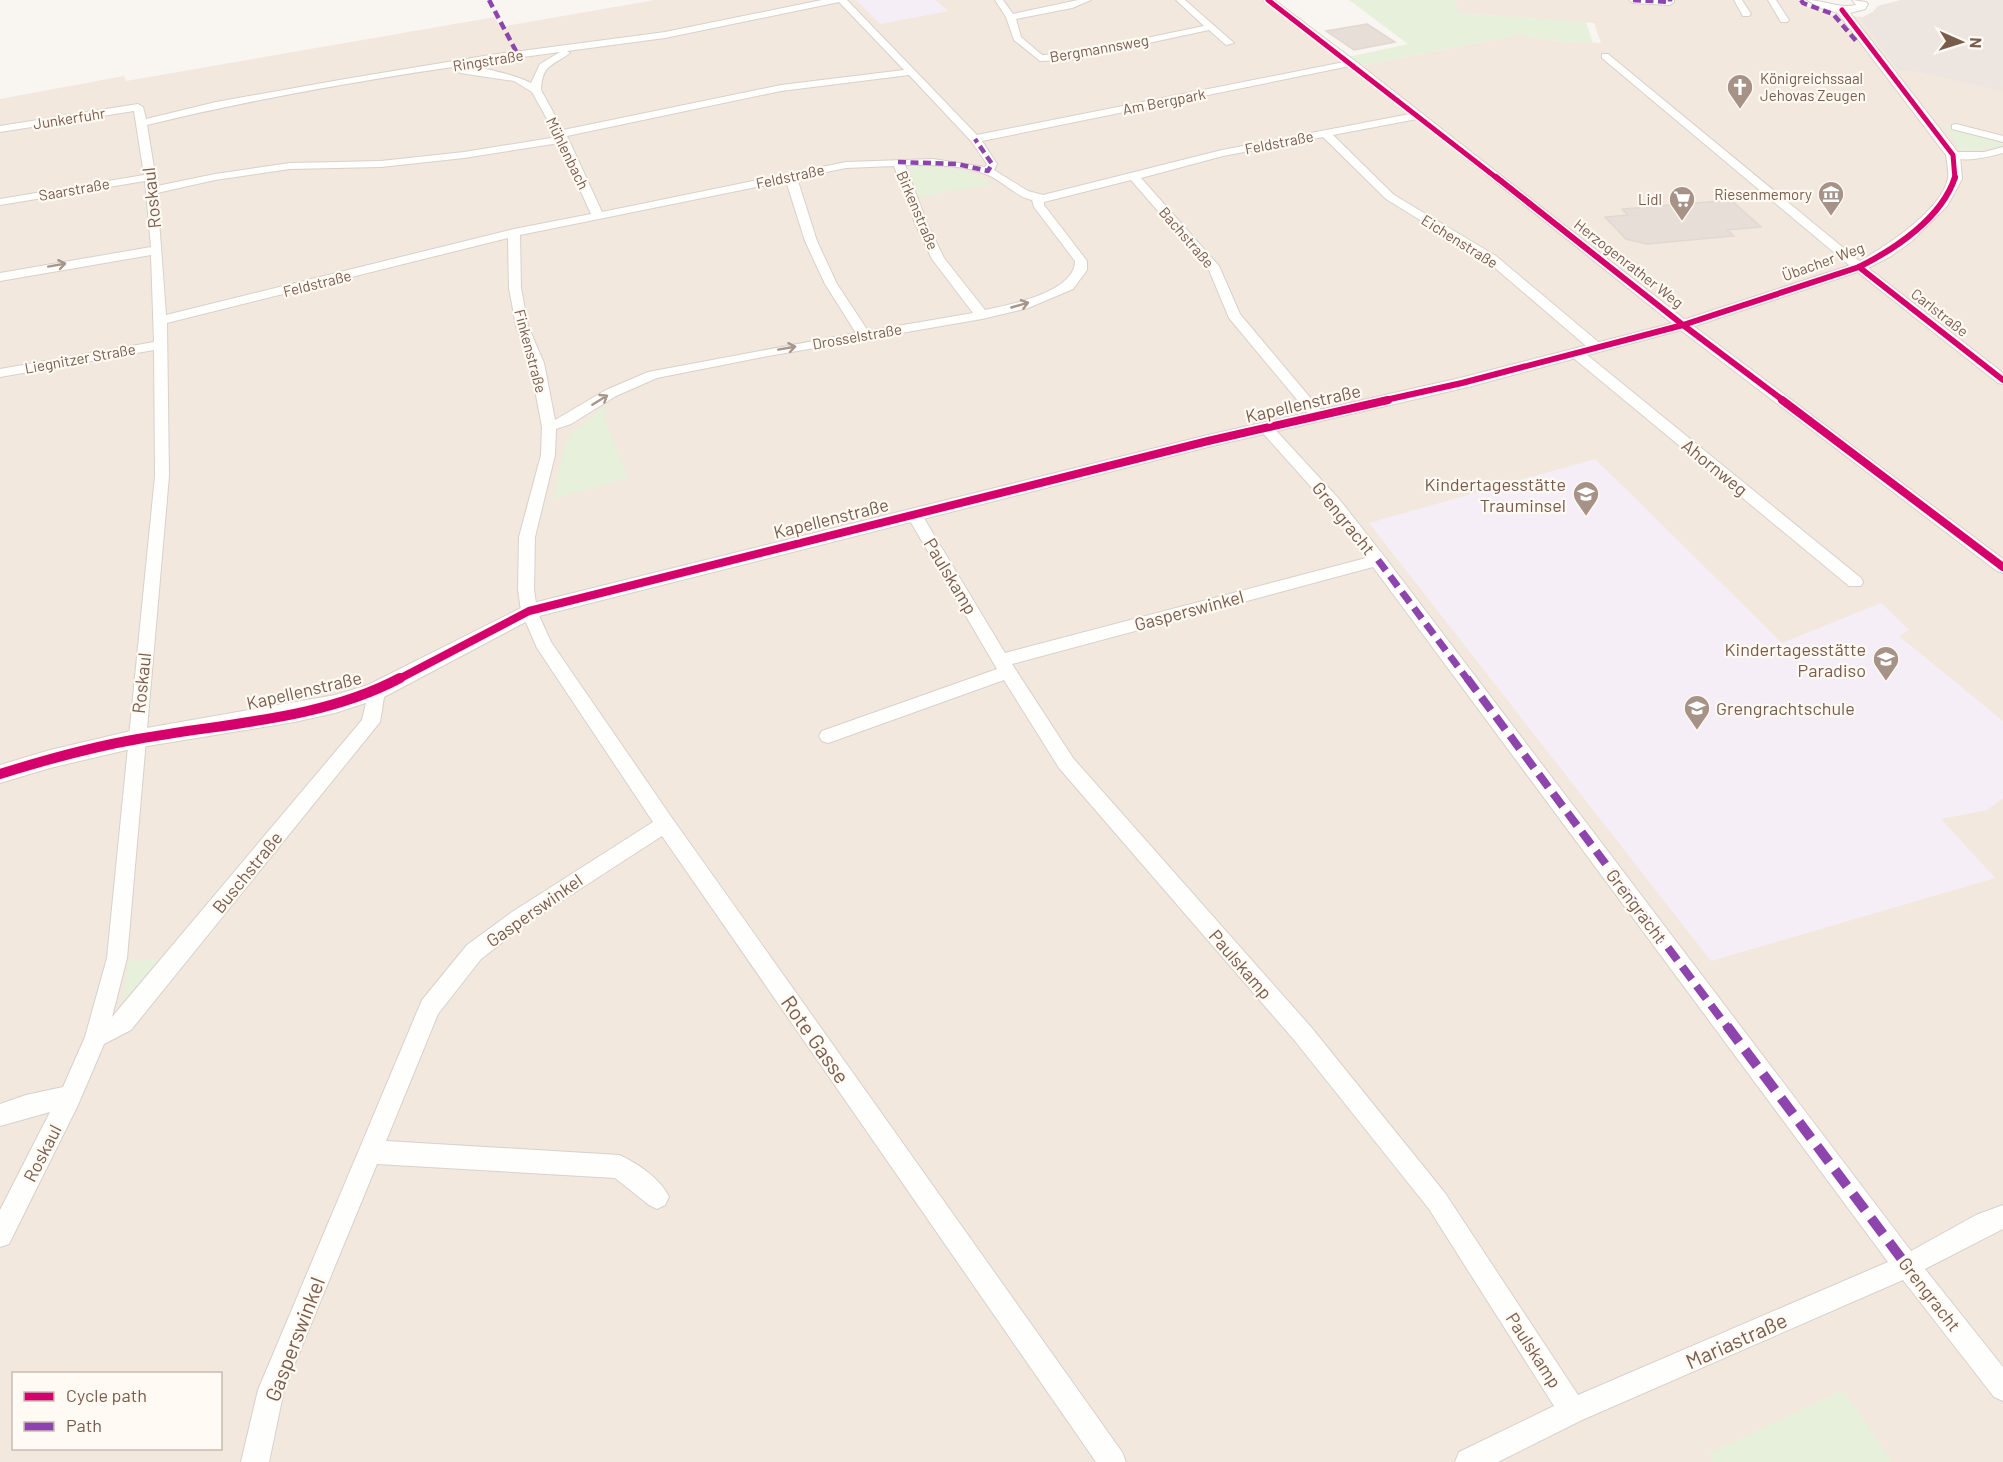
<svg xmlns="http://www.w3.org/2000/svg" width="2003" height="1462" font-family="Barlow,sans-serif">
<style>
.residential{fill:#f2e8de;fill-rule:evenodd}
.industrial{fill:#ede5e0}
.education{fill:#f6eef6}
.green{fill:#e7f0db}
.building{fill:#e6ded7;stroke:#e2d8d2;stroke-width:1.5}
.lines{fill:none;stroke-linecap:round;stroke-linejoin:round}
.minor-casing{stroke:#d7d1cb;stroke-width:2}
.tertiary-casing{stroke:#d7d1cb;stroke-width:2}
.minor{fill:#fefefd;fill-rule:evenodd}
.tertiary{fill:#fefefd;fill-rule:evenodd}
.quiet-far3{stroke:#8e44ad;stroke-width:4.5;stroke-dasharray:8 4.5;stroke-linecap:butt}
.quiet-far2{stroke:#8e44ad;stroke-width:7;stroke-dasharray:13 7;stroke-linecap:butt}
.quiet-far1{stroke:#8e44ad;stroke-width:8;stroke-dasharray:16 8;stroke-linecap:butt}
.quiet{stroke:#8e44ad;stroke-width:10;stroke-dasharray:20 10;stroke-linecap:butt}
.cycleway-far3-casing{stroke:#fffaf3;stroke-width:8}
.cycleway-far2-casing{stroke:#fffaf3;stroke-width:8}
.cycleway-far1-casing{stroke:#fffaf3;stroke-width:10}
.cycleway-casing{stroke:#fffaf3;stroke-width:14}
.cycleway-far3{stroke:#d6006c;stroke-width:5}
.cycleway-far2{stroke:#d6006c;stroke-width:6}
.cycleway-far1{stroke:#d6006c;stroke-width:8}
.cycleway{stroke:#d6006c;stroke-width:10}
.oneway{stroke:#a8958b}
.labels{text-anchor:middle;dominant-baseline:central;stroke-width:4.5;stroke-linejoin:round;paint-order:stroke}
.far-street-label{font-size:15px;fill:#7a5c4d;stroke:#fffaf3}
.far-poi-label{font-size:15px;fill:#7a5c4d;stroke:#fffaf3;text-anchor:end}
.street-label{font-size:18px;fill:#7a5c4d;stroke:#fffaf3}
.poi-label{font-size:18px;fill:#7a5c4d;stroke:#fffaf3;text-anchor:end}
.near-street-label{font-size:21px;fill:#7a5c4d;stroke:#fffaf3}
</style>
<rect width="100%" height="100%" fill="#f9f5f0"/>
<path class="residential" d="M 655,0 L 1265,0 L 1354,67 L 1517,35 L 1560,41 L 1601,43 L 1594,23 L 1458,13 L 1455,0 L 1799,0 L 1801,4 L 1832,15 L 1863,17 L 1873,12 L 1878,6 L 1901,0 L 2003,0 L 2003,1462 L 0,1462 L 0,99 L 124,76 L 126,81 L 495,17 L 500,27 ZM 14,1374 L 220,1374 L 220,1448 L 14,1448 Z"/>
<polygon class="industrial" points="1901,0 2003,0 2003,87 2001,91 1915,71 1898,70 1863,22 1863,17 1873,12 1878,6"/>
<g class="education">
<polygon points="856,0 936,0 948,11 880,24"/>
<polygon points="1595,459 1782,643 1881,603 1909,630 1899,636 2003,721 2003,798 1987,810 1941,819 1995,878 1711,961 1369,523"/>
</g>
<g class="green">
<polygon points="1349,0 1455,0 1458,13 1586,22 1593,43 1560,41 1517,35 1359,66 1348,57 1408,44"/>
<polygon points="1945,125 2003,140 2003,146 1960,152"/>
<path d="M 907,166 C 936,165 968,168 993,184 L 917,197 L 905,170 Z"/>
<polygon points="607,405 604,417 628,478 553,499 566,440 573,431"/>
<polygon points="170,958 122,1012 128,961"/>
<polygon points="1843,1390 1893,1462 1713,1462 1708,1454"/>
</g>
<g class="building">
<polygon points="1367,24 1395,42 1354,50 1326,31"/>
<polygon points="1731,200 1761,227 1727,230 1734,236 1647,244 1626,239 1605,217 1628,215 1622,209"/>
</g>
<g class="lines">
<g class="minor-casing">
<g id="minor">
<path d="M 822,0 L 847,0 L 977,135 L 1344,62 L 1264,0 L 1274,0 L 1355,61 L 1688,322 L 2003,559 L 2003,573 L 1997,571 L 1678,328 L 1417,119 L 1333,135 L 1394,195 L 1496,256 L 1602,345 L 1604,348 L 1602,351 L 1592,351 L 1488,262 L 1386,199 L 1323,137 L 1223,156 L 1141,178 L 1219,266 L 1240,314 L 1323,413 L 1325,416 L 1323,419 L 1313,419 L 1229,318 L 1209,270 L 1131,180 L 1044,202 L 1044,205 L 1087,261 L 1087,270 L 1073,289 L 1028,308 L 982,319 L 768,356 L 657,378 L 616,396 L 571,424 L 556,429 L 555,455 L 535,537 L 534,589 L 537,611 L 551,642 L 672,818 L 1122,1452 L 1126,1462 L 1096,1462 L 662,836 L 526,924 L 481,959 L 438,1014 L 386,1141 L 619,1155 C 636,1162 662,1180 669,1197 L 665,1205 L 657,1209 L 649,1205 L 615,1178 L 377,1164 L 284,1390 L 269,1462 L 241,1462 L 258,1390 L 422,1000 L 467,945 L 512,912 L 653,822 L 537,648 L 521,611 L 518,589 L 519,537 L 541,455 L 542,427 L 530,363 L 516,326 L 509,288 L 508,238 L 167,323 L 169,476 L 127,958 L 112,1017 L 362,720 L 370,686 L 376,684 L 382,686 L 385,691 L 380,722 L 131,1030 L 104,1044 L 78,1105 L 9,1244 L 0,1247 L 0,1210 L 50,1112 L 0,1126 L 0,1104 L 26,1095 L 63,1087 L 85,1037 L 107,958 L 155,476 L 154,350 L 0,377 L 0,369 L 154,342 L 151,255 L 0,281 L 0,273 L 151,247 L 145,181 L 0,205 L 0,199 L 144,175 L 134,111 L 0,132 L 0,126 L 138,104 L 143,107 L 146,119 L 216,102 L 345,79 L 490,55 L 665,32 ZM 839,2 L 904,70 L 781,85 L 563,130 L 541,90 C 542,64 553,66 570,53 L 567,51 L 665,38 ZM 560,52 L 540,64 L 531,83 C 518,76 467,61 455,70 L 460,73 L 514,81 L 532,92 L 557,137 L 464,152 L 381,161 L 290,163 L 215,174 L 157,186 L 147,125 C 282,92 422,70 560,52 ZM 1350,66 L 1410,114 L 1222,150 L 1043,195 L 1028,191 L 994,170 L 997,164 L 982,141 ZM 909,75 L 971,141 L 987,164 L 985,167 L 933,159 L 846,162 L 602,212 L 567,136 L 781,91 ZM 559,143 L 591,214 L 514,229 L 166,315 L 157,193 L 215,180 L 290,169 L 381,167 L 464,158 ZM 905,165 C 931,165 964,164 988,175 C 1004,182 1015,196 1032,200 L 1034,207 L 1075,261 C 1075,292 1010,305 985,310 L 944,258 L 927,223 ZM 894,166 L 915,223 L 932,259 L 973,313 L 868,331 L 837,284 L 817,241 L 797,178 L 846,168 ZM 786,181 L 805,241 L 825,284 L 856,333 L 648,372 L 606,390 L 555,420 L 544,363 L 528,326 L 521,288 L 520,235 Z"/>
<polygon points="995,0 1003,0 1013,14 1078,0 1091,0 1072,8 1016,19 1021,37 1042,55 1069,54 1204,26 1176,0 1185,0 1234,43 1226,45 1209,30 1069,60 1040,61 1014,40 1006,17"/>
<polygon points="1629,0 1674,0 1674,2 1670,5 1633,3"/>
<polygon points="1734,0 1742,0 1751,14 1749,16 1743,16"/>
<polygon points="1768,0 1776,0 1789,20 1787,22 1781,22"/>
<polygon points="1602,54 1608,54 1863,264 2003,373 2003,384 1998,383 1855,270 1602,58"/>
<polygon points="1956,124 2003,136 2003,142 1952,129 1952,125"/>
<path d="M 2003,147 L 2003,153 C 1988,157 1961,164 1948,155 L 1953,152 L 1984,152 Z"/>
<polygon points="1576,349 1581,350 1861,578 1863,582 1861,586 1849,586 1571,356 1569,353 1571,350"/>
<path d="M 1266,424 L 1271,425 L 1339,499 L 1384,556 L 1911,1251 L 1976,1215 L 2003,1205 L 2003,1229 L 1925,1269 L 2003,1367 L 2003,1401 L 1994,1397 L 1903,1280 L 1582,1420 L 1498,1462 L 1455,1462 L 1459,1452 L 1554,1406 L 1429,1209 L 1295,1041 L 1059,768 L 1004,680 L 834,741 L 828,743 L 822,741 L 819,736 L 822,731 L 997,669 L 906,514 L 909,510 L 919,510 L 1005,653 L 1366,558 L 1329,507 L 1261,431 L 1259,428 L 1261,425 ZM 1373,567 L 1888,1262 L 1578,1395 L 1445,1193 L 1311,1027 L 1073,758 L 1012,664 Z"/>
</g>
</g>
<g class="tertiary-casing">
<path id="tertiary" d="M 1807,0 C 1824,0 1839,9 1856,5 L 1852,0 L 1866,2 L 1868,4 L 1865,9 L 1850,13 L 1960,155 L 1962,179 L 1947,206 L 1912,241 L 1891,256 L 1864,270 L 1689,328 L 1468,387 L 1208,447 L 535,617 L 384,697 L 335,713 L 294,722 L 135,748 L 50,768 L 0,783 L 0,765 L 50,750 L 135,730 L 335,695 L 368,685 L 529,604 L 1208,435 L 1460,378 L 1677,322 L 1854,264 C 1881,250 1942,211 1948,178 C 1949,172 1947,162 1946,155 L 1838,13 L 1820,8 Z"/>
</g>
<use href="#minor" class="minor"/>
<use href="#tertiary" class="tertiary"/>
<g class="quiet-far3">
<polyline points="489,0 518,55"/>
<polyline points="1633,0 1670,2 1670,0"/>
<polyline points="1801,0 1803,3 1833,14 1857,42"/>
<polyline points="898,162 957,164 988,171 992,164 975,139"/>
</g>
<polyline class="quiet-far2" points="1378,560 1468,680"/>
<polyline class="quiet-far1" points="1467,678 1728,1028"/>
<polyline class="quiet" points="1727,1026 1907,1266"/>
<g class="cycleway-far3-casing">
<g id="cycleway-far3">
<polyline points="1268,0 1498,179"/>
<polyline points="1842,10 1953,155 1955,179"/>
</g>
</g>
<g class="cycleway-far2-casing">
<g id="cycleway-far2">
<polyline points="1496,177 1683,325 1784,401"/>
<polyline points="1859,267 2003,380"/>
<path d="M 1381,401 L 1462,383 L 1683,325 L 1859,267 C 1895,249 1942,218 1955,177"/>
</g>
</g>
<g class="cycleway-far1-casing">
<g id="cycleway-far1">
<polyline points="1782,400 2003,567"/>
<polyline points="397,680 529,611 1208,441 1388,400"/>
</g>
</g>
<g class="cycleway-casing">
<path id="cycleway" d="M 0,774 C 45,760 91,747 138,739 C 225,723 321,720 400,678"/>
</g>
<use href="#cycleway-far3" class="cycleway-far3"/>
<use href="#cycleway-far2" class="cycleway-far2"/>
<use href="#cycleway-far1" class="cycleway-far1"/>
<use href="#cycleway" class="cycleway"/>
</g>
<defs><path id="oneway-shaft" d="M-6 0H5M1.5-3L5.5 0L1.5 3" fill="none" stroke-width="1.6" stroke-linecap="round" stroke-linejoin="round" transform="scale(1.5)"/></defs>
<g class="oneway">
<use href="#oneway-shaft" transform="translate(57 265) rotate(-10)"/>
<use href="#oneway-shaft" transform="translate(1020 305) rotate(-16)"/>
<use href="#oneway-shaft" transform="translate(787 348) rotate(-10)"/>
<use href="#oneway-shaft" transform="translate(600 400) rotate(-32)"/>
</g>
<defs>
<g id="church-pin" transform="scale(1.35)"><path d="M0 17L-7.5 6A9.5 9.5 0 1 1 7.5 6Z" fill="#a69286" stroke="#fffaf3"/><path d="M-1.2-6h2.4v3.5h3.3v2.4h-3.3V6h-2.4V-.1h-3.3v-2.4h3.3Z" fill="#fff"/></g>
<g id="museum-pin" transform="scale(1.35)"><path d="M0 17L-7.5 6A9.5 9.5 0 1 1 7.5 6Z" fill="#a69286" stroke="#fffaf3"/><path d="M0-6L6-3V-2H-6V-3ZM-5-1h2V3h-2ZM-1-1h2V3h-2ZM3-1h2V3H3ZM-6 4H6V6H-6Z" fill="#fff"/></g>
<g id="supermarket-pin" transform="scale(1.35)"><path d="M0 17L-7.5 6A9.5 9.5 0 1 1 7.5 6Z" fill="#a69286" stroke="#fffaf3"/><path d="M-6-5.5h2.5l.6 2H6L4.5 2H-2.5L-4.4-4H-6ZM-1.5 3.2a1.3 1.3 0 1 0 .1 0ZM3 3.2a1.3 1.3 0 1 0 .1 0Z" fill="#fff"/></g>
<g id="school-pin" transform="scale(1.35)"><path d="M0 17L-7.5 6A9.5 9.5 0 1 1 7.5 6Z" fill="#a69286" stroke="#fffaf3"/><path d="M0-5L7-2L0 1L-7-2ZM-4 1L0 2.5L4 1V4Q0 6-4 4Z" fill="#fff"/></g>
</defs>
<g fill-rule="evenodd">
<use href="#church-pin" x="1740" y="87"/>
<use href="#museum-pin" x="1831" y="194"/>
<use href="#supermarket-pin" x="1682" y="199"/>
<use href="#school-pin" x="1586" y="494"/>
<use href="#school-pin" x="1886" y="659"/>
<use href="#school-pin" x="1697" y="708"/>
</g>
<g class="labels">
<g class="far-street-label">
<text transform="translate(1099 48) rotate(-10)">Bergmannsweg</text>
<text transform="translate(488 60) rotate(-9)">Ringstraße</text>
<text transform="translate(1164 101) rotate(-11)">Am Bergpark</text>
<text transform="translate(69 118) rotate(-9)">Junkerfuhr</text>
<text transform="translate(1279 142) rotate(-11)">Feldstraße</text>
<text transform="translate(568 153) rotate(64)">Mühlenbach</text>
<text transform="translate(790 176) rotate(-12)">Feldstraße</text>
<text transform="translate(74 189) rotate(-10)">Saarstraße</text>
<text transform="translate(918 210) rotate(67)">Birkenstraße</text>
<text transform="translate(1187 237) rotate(49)">Bachstraße</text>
<text transform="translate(1460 241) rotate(32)">Eichenstraße</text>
<text transform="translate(1823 261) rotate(-20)">Übacher Weg</text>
<text transform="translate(1629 263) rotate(38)">Herzogenrather Weg</text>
<text transform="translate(317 283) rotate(-14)">Feldstraße</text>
<text transform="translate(1940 312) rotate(38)">Carlstraße</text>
<text transform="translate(857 336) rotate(-10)">Drosselstraße</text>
<text transform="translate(531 351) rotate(75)">Finkenstraße</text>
<text transform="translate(80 358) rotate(-10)">Liegnitzer Straße</text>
</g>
<g class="far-poi-label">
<text x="1760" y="78" text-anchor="start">Königreichssaal<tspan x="1760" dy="17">Jehovas Zeugen</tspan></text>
<text x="1812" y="194">Riesenmemory</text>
<text x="1662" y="199">Lidl</text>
</g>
<g class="street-label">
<text transform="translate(151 198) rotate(-96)">Roskaul</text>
<text transform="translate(1303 403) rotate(-13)">Kapellenstraße</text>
<text transform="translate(1715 467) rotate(39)">Ahornweg</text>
<text transform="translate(831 518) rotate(-14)">Kapellenstraße</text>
<text transform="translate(1344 518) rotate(51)">Grengracht</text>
<text transform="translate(951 576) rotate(59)">Paulskamp</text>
<text transform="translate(1189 610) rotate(-15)">Gasperswinkel</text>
<text transform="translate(141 683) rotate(-84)">Roskaul</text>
<text transform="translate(304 690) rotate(-13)">Kapellenstraße</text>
<text transform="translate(247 872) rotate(-51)">Buschstraße</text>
<text transform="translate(1637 906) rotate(53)">Grengracht</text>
<text transform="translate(534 910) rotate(-35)">Gasperswinkel</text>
<text transform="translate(1241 964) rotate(49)">Paulskamp</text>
<text transform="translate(42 1153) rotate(-63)">Roskaul</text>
<text transform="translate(1930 1294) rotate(52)">Grengracht</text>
<text transform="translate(1534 1350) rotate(57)">Paulskamp</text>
</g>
<g class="poi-label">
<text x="1566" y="484">Kindertagesstätte<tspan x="1566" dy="21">Trauminsel</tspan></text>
<text x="1866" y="649">Kindertagesstätte<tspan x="1866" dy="21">Paradiso</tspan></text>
<text x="1716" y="708" text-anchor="start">Grengrachtschule</text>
</g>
<g class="near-street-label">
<text transform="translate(816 1039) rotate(55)">Rote Gasse</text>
<text transform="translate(294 1339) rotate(-69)">Gasperswinkel</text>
<text transform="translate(1736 1340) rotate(-24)">Mariastraße</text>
</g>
</g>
<rect x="12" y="1372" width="210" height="78" fill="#fffaf3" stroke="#cabbb1" stroke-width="1.5"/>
<rect x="24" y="1392" width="30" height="9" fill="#d6006c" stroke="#cabbb1" stroke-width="1.5"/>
<text x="66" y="1402" font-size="18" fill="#7a5c4d">Cycle path</text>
<rect x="24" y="1422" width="30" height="9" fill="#8e44ad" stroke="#cabbb1" stroke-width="1.5"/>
<text x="66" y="1432" font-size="18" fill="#7a5c4d">Path</text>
<g transform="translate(1961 42) rotate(93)" stroke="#fffaf3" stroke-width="4.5" paint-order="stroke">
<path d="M0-4.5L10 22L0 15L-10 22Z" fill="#7a5c4d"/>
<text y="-9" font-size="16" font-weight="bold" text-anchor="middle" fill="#7a5c4d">N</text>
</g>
</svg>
